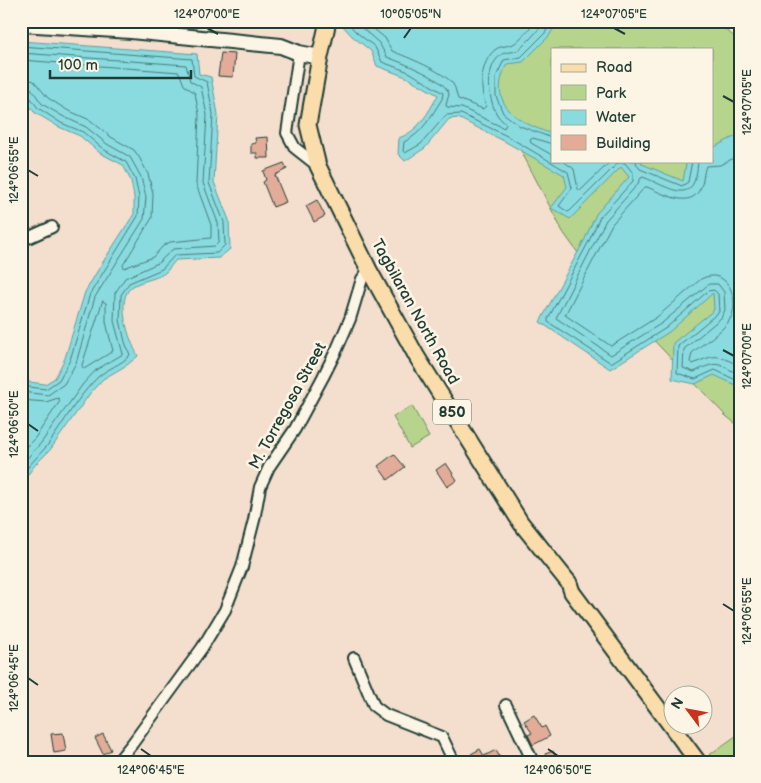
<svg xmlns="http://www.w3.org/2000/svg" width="761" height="783" font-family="'Balsamiq Sans',sans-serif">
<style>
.green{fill:#b7d48c;stroke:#6b8860;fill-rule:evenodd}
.water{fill:#89dbe0;stroke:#5f9c9b}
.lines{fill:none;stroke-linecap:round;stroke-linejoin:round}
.shore{stroke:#497c79;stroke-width:1}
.building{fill:#e3ac99;stroke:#1f3d34}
.street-casing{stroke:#1f3d34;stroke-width:14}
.secondary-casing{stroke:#1f3d34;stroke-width:18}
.primary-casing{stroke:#1f3d34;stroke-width:19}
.street{stroke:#fcf5e5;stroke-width:10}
.secondary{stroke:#fcf5e5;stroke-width:14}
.primary{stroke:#faddab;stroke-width:15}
.ticks{fill:none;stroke:#1f3d34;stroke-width:2}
.labels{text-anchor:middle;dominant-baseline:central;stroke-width:5;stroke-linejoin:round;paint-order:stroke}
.shield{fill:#fcf5e5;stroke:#617469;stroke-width:1}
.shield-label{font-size:15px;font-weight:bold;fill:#1f3d34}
.street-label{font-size:16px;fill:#1f3d34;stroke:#fcf5e5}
.neatline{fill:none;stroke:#1f3d34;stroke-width:2}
.ticks-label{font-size:12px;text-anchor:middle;fill:#1f3d34}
</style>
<rect width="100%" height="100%" fill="#f4dfce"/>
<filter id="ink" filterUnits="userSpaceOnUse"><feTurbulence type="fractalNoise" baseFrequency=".02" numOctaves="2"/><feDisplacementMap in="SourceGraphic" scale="10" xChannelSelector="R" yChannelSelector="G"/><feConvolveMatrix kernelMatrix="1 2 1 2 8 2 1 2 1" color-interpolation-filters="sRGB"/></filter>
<g filter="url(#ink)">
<g class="green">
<path d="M 510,21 L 714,21 L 740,41 L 740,427 L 726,416 L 601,285 L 563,232 L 516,141 L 482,95 ZM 552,49 L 712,49 L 712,161 L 552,161 Z"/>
<polygon points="412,406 429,437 410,448 393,417"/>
<polygon points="740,733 740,762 714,762 709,755"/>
</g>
<g class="water">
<path d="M 342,21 L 558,21 L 549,36 L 523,62 L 507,64 C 486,105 518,122 552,134 L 552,161 L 641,161 L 642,164 L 683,181 L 686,164 L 690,161 L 712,161 L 712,148 L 740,134 L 740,387 L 714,375 L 695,384 L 672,379 L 673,343 L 714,310 L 713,293 L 669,332 L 610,369 L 540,322 L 585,239 L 596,214 L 629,177 L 621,167 L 570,219 L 551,208 L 567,187 L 564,175 L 504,141 L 458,118 L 449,119 L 425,148 L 405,161 L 398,154 L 399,138 C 419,131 428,113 438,95 L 406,77 L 377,66 L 371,51 L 352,36 L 341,24 Z"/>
<path d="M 21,41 L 197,54 L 199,74 L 211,77 L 218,114 L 214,182 L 229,220 L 230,249 L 219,258 L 176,260 C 173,263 170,268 166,272 C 158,279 143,280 133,286 C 114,298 129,340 138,356 L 127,365 L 103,379 L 91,392 L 50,450 L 35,465 L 21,484 L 21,381 L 45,384 L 55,378 L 65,358 L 85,292 L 101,265 L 134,214 L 134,197 L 131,181 L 123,165 L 100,153 L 80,136 L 59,127 L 34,112 L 21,93 Z"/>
</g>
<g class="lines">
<g class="shore">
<path d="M 346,21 L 356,32 L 375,47 L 382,62 L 409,72 L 443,93 L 442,99 C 431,116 423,133 404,142 L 403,151 L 405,153 L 421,144 L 446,115 L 461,114 L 507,136 L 568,172 L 572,188 L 559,206 L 568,212 L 570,211 L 618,163 L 625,163 L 633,173 L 633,181 L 600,217 L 589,241 L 548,319 L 548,322 L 611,363 L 666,328 L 708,291 L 714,290 L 718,294 L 719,312 L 678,346 L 677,373 L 695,379 L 715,370 L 740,382"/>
<path d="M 354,21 L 379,43 L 387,57 C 402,63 445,78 449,94 L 446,105 L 447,107 L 462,108 L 504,128 L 506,124 C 504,122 500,119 498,116 C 488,101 484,67 501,55 C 505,51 511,53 516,51 C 521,50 541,27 545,21"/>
<path d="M 364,21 L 385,38 L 392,51 C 407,57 443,71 453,84 C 456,88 456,94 458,99 L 483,109 L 486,106 C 479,89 480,61 496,49 C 502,45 509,47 515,43 C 518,41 534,25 536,21"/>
<polyline points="552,21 545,33 521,57 504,60 496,77 496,96 503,113 520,126 552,138"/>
<path d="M 21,46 L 192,59 L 194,76 L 207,82 L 213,114 L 209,183 L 224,222 L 225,245 L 217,253 L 175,255 L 162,269 L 129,283 L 121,295 L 120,320 L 125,342 L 130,355 C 121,365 108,368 98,377 C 77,397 64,423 47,446 C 38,456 29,465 21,476"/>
<polyline points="21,53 186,65 190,81 201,87 207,115 203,183 218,223 219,242 215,246 173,249 158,263 125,278 115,293 114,321 123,354 96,370 83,384 41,443 21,465"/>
<polyline points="21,60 179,72 184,85 195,93 199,115 196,184 211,225 211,238 170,242 163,246 153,257 124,268 123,265 152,218 153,193 148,174 139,157 134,150 111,137 90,120 67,110 48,98 34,81 21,77"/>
<polyline points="21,85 31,88 42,104 64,117 86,127 107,144 130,157 141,177 146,197 144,219 95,297 76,363 64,384 48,395 21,392"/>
<polyline points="21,91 27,93 38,108 61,123 83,132 103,149 126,162 135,179 139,197 138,216 90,294 70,360 59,380 46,389 21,386"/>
<polyline points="552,144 533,138 530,140 531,143 552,155"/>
<path d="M 740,155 L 720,165 L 706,166 C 703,173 704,182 700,189 C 690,210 662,193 647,187 L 645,187 L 612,224 L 565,315 L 611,346 L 657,317 L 701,279 C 728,265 741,302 730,319 C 724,331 702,344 692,353 L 690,362 L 693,364 C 717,353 717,355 740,366"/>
<polyline points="563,161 574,169 578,189 580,191 611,161"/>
<polyline points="636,161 637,165 640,169 682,186 688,182 692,161"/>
<path d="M 698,161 C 695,208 673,189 643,177 L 641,178 L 637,185 L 606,220 L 556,318 L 611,355 L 662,323 L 709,284 L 718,284 L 724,292 L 725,310 L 721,318 L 684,349 L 683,368 L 694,372 C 719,360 716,363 740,375"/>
<polygon points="103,301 106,303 106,322 113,351 84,369 82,366"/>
<polyline points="21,400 46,402 58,398 60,401 35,438 21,452"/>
</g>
</g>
<g class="building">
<polygon points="221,53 235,54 233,77 218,76"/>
<polygon points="268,137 269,158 257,158 257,153 251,153 251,144 256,143 255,138"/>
<polygon points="284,163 287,169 275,175 286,202 273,207 263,182 266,180 263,171"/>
<polygon points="317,200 325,216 314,222 306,206"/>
<polygon points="394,454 405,467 388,480 378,466"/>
<polygon points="446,463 457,480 447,487 436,470"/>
<polygon points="534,715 542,728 545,726 550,736 533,745 528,735 532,733 524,721"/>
<polygon points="63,733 66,751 54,753 51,734"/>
<polygon points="103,734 111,750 103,754 95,738"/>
<polygon points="480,749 484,756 496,750 502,762 471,762 474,760 471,754"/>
<polygon points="553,751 558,762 548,762 545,754"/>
</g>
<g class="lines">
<g class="street-casing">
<g id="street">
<polyline points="299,53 287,133 295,148 318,166"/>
<polyline points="21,241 52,227"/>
<polyline points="354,658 374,706 386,715 442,737 454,762"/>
<polyline points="506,705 533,762"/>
<polyline points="116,762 119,760 132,744 202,648 225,610 242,567 254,520 260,487 269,467 295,429 323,377 337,349 350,319 362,279 369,270"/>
</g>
</g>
<g class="secondary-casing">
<polyline id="secondary" points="21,24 131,31 281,46 299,53 320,57"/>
</g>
<g class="primary-casing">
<polyline id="primary" points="328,21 320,57 308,125 318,166 369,270 417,357 521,523 569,583 572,592 698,762"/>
</g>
<use href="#street" class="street"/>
<use href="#secondary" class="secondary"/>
<use href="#primary" class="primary"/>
</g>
</g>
<path class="ticks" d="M 207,28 L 218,34M 614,28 L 625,34M 404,38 L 411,28M 723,96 L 734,102M 28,170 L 38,176M 723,350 L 734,356M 28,424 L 38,431M 723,604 L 734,611M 28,678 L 38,685M 141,749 L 151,756M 548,749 L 558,756"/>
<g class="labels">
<rect class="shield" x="433" y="399.5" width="38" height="25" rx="4"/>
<g class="shield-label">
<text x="452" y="412">850</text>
</g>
<g class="street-label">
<text transform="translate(415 312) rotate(61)">Tagbilaran North Road</text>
<text transform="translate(288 406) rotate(-61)">M. Torregosa Street</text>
</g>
</g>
<rect width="761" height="783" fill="none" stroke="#fcf5e5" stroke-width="55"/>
<rect x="551" y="48" width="162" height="115" fill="#fcf5e5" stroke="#a4ab9e"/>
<rect x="561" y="64" width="25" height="8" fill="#faddab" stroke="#a4ab9e"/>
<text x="596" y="72" font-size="15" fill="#1f3d34">Road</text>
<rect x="561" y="85" width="25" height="15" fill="#b7d48c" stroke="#a4ab9e"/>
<text x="596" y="98" font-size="15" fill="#1f3d34">Park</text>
<rect x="561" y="110" width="25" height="15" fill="#89dbe0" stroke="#a4ab9e"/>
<text x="596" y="122" font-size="15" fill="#1f3d34">Water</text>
<rect x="561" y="135" width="25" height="15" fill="#e3ac99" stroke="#a4ab9e"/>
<text x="596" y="148" font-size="15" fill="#1f3d34">Building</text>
<g transform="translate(688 710) rotate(302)"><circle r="24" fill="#fcf5e5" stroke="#a4ab9e"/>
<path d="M0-4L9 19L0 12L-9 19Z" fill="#c8321e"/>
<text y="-8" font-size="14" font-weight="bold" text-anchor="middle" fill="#1f3d34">N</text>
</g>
<path d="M50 70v8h141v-8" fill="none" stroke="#1f3d34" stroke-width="2.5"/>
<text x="58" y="70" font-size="15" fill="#1f3d34" stroke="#fcf5e5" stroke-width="4" paint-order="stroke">100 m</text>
<rect x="28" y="28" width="706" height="728" class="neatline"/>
<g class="ticks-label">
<text x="207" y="18">124°07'00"E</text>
<text x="411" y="18">10°05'05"N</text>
<text x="614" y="18">124°07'05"E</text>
<text transform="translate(747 102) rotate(-90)" y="4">124°07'05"E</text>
<text transform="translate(14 170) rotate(-90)" y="4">124°06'55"E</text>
<text transform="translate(747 356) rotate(-90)" y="4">124°07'00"E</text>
<text transform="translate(14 424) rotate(-90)" y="4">124°06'50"E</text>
<text transform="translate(747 611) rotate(-90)" y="4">124°06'55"E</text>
<text transform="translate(14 678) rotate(-90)" y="4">124°06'45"E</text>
<text x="151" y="774">124°06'45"E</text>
<text x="558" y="774">124°06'50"E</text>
</g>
</svg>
